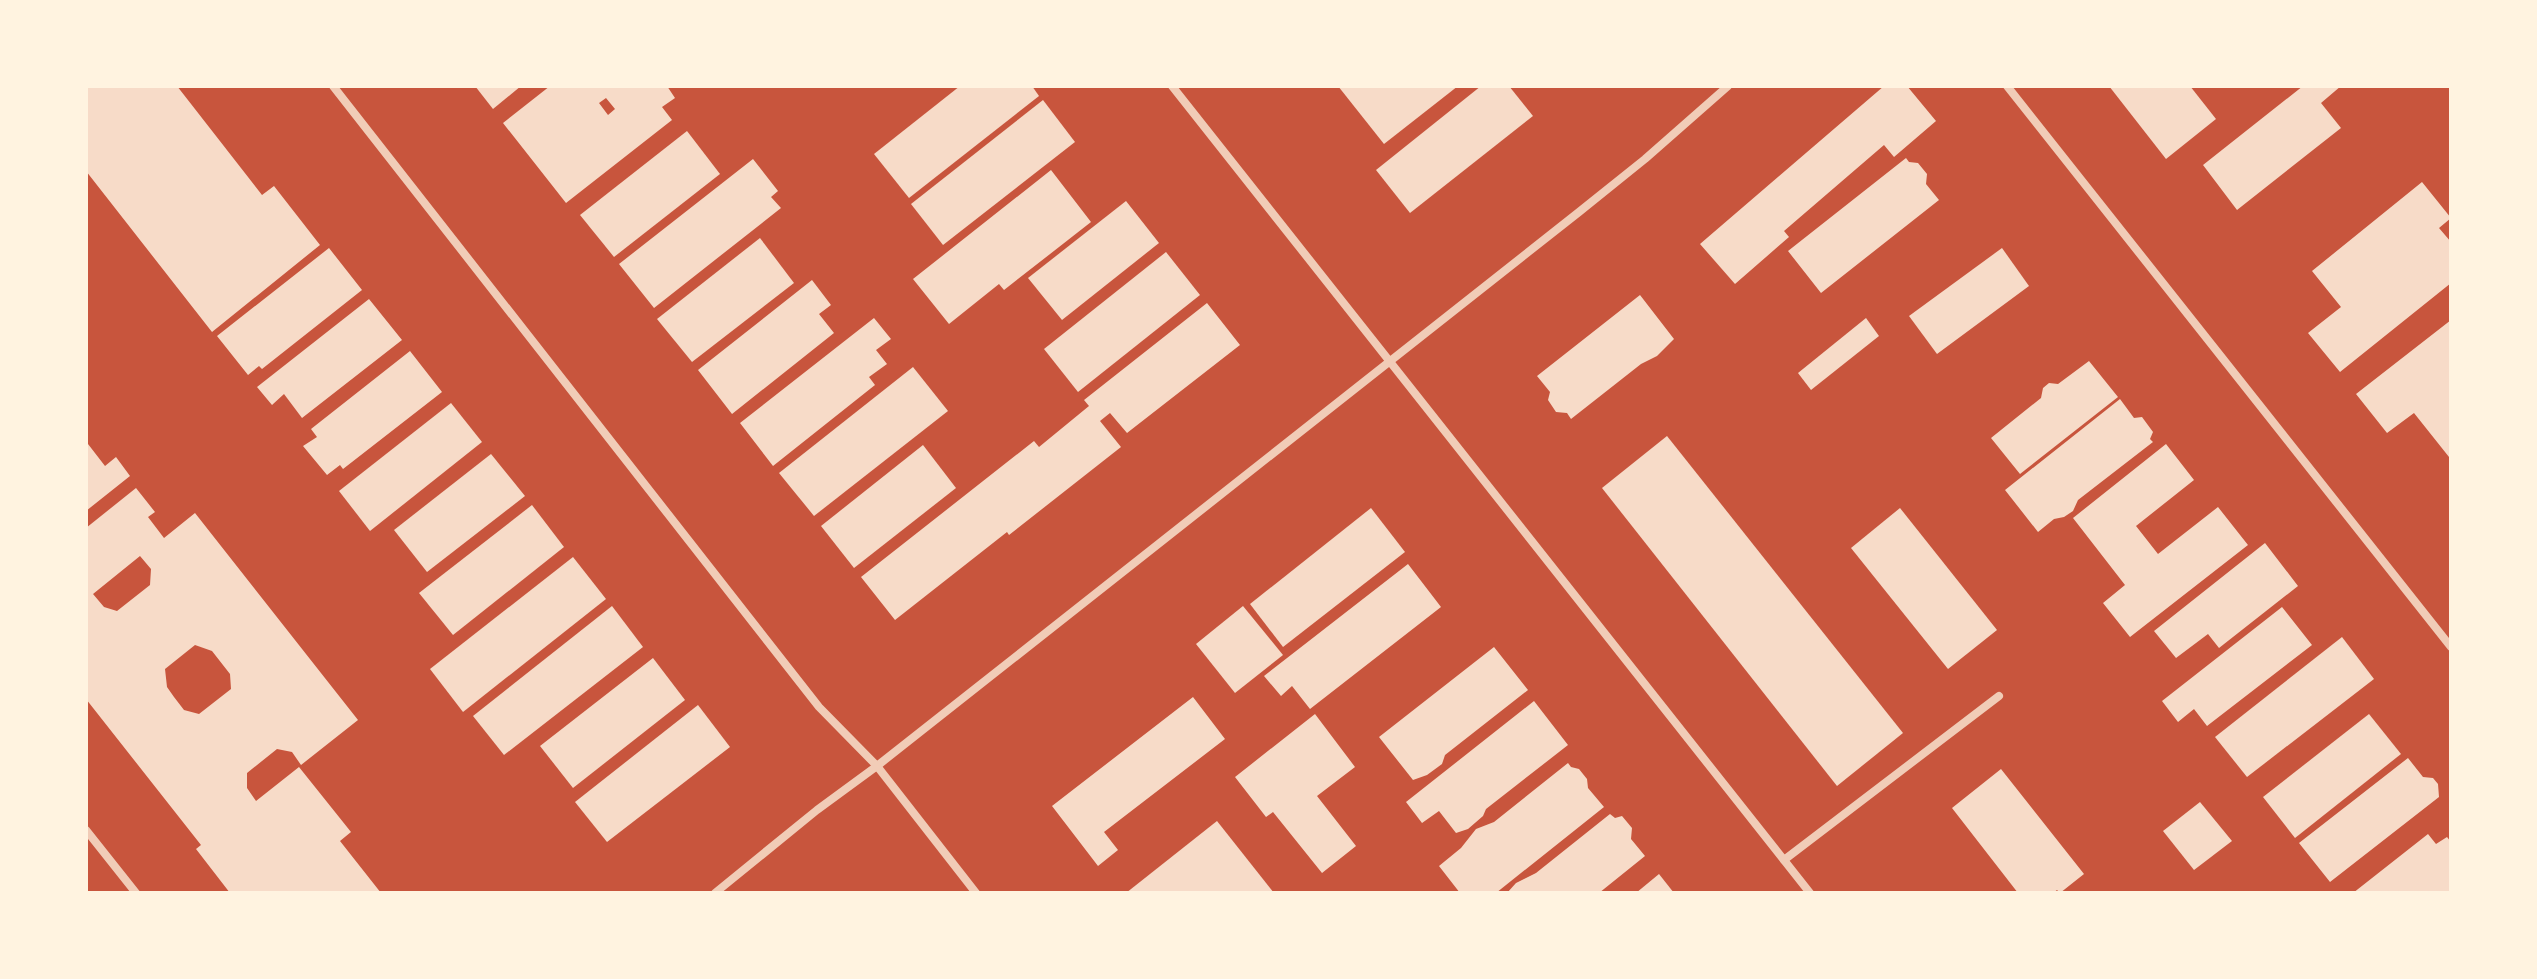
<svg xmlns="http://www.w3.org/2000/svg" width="2537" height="979" font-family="Barlow,sans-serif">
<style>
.building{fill:#f7dbc8;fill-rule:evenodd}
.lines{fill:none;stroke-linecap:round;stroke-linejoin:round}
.minor{stroke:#f1ccb7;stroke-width:8}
</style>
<rect width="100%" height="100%" fill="#c8553d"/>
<g class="building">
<polygon points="86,86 177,86 262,195 274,186 320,245 212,332 86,171"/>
<polygon points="475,86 521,86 493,109"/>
<path d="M 550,86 L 667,86 L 675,98 L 662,107 L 672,120 L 566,203 L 503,123 ZM 606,98 L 615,109 L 608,115 L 599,103 Z"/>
<polygon points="960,86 1032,86 1039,96 909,198 874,154"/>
<polygon points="1338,86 1458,86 1384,144"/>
<polygon points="1481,86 1509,86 1533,116 1410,213 1376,170"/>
<polygon points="1884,86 1907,86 1936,121 1894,157 1884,145 1784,231 1789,237 1735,284 1700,244"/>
<polygon points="2109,86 2190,86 2216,119 2166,159"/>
<polygon points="2303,86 2341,86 2321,103 2341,128 2237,210 2203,165"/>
<polygon points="1043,100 1075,142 943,245 911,204"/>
<polygon points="687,131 720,174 614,257 580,215"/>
<polygon points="1906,158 1909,162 1918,163 1927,174 1926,184 1939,200 1821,293 1788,251"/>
<polygon points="753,159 778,191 771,197 781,208 654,308 619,264"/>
<polygon points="1051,170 1091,222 1004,290 999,284 949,324 913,279"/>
<polygon points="2422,182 2451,218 2439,228 2451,242 2451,283 2340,372 2308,333 2341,307 2312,271"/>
<polygon points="1126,201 1159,243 1062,320 1028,278"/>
<polygon points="760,238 794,283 692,362 657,319"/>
<polygon points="329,248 362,290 262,369 259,366 248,375 217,336"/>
<polygon points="2002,248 2029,286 1937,354 1909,316"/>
<polygon points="1166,252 1200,295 1078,392 1044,349"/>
<polygon points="812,280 831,305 819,314 834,333 732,414 698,370"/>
<polygon points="1640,295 1674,339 1657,356 1641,364 1571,419 1567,413 1556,412 1548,400 1550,392 1537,376"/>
<polygon points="369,299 402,340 302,418 284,394 272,405 257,387"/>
<polygon points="1207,303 1240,345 1127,433 1110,413 1100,421 1121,447 1009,535 1007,532 895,620 861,577 1034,441 1039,447 1089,406 1084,400"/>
<polygon points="874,318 891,339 876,350 887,364 869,377 875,385 773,466 740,423"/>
<polygon points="1866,318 1879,336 1811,390 1798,373"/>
<polygon points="2451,320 2451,455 2449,457 2414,413 2387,433 2356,394"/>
<polygon points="410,351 442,392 343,469 340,465 327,475 303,446 317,437 311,429"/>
<polygon points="2089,361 2118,397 2020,474 1991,438 2041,398 2043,388 2049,383 2058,384"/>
<polygon points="913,367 948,411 814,516 779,473"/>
<polygon points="2120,399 2134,418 2142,417 2153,432 2150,439 2153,442 2078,500 2073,511 2064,517 2054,519 2038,532 2005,490"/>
<polygon points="451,403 482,442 370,531 339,491"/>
<polygon points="1667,436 1903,733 1837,786 1602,488"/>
<polygon points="88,444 105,466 116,457 130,476 86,511 86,446"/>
<polygon points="2166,444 2194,480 2136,526 2158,554 2218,507 2248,545 2130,637 2103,603 2125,585 2073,518"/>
<polygon points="923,445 956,488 854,568 821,526"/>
<polygon points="491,454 525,496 427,572 394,530"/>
<path d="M 136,488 L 155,512 L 148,517 L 164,538 L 195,513 L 358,720 L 301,765 L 292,752 L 277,749 L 247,773 L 247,788 L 256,801 L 299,767 L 351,832 L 340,841 L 381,893 L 230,893 L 196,849 L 201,845 L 86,699 L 86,528 ZM 140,556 L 151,569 L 150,585 L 117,611 L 104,607 L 93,594 ZM 195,645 L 212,651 L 230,674 L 231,689 L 199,714 L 184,710 L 174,697 L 167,687 L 165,669 Z"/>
<polygon points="532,505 564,547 453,635 419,593"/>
<polygon points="1371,508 1405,552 1283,647 1250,604"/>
<polygon points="1900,508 1997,630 1948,669 1851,548"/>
<polygon points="2265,543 2298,586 2219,648 2208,634 2176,658 2154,631"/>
<polygon points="573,557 606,599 463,712 430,669"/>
<polygon points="1408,564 1441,607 1310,709 1292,686 1281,696 1264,676"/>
<polygon points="612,606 643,647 504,755 473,716"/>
<polygon points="1243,606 1283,655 1235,693 1196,644"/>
<polygon points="2282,607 2312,645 2207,726 2194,709 2178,722 2162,701"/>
<polygon points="2342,637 2374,679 2247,777 2215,737"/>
<polygon points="1494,647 1528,690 1445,755 1442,764 1427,775 1413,780 1379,737"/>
<polygon points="653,658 685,700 573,788 540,746"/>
<polygon points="1193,697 1225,739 1104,832 1118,850 1098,866 1052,806"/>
<polygon points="1534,701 1568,745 1486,809 1483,816 1468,829 1456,833 1439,811 1422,823 1406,802"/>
<polygon points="698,705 730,747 607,842 575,802"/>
<polygon points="1315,714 1355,767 1317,796 1356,846 1322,873 1273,812 1266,817 1235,777"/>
<polygon points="2369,714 2401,754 2295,838 2263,797"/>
<polygon points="2408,758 2423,777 2433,778 2438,784 2439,797 2330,882 2299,843"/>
<polygon points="1568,763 1571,767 1579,769 1587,779 1588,788 1604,807 1496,893 1460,893 1439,866 1461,848 1476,829 1494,822"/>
<polygon points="2001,769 2084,874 2060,893 2057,890 2053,893 2018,893 1952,808"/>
<polygon points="2200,802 2232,841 2194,870 2163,831"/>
<polygon points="1610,814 1615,818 1622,816 1632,828 1631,839 1645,856 1599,893 1507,893 1516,883 1536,873"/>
<polygon points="1217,821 1274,893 1126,893"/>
<polygon points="2428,834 2436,844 2447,837 2451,842 2451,893 2353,893"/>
<polygon points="1659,874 1674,893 1636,893"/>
</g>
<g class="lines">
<g class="minor">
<polyline points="333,86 819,707 877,766 976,893"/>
<polyline points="1172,86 1810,893"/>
<polyline points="2007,86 2451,647"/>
<polyline points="86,830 136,893"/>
<polyline points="1784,860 1999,696"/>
<polyline points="715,893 817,810 877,766 1579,212 1645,159 1728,86"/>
</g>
</g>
<rect width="2537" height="979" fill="none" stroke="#fff3e0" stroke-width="176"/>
</svg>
